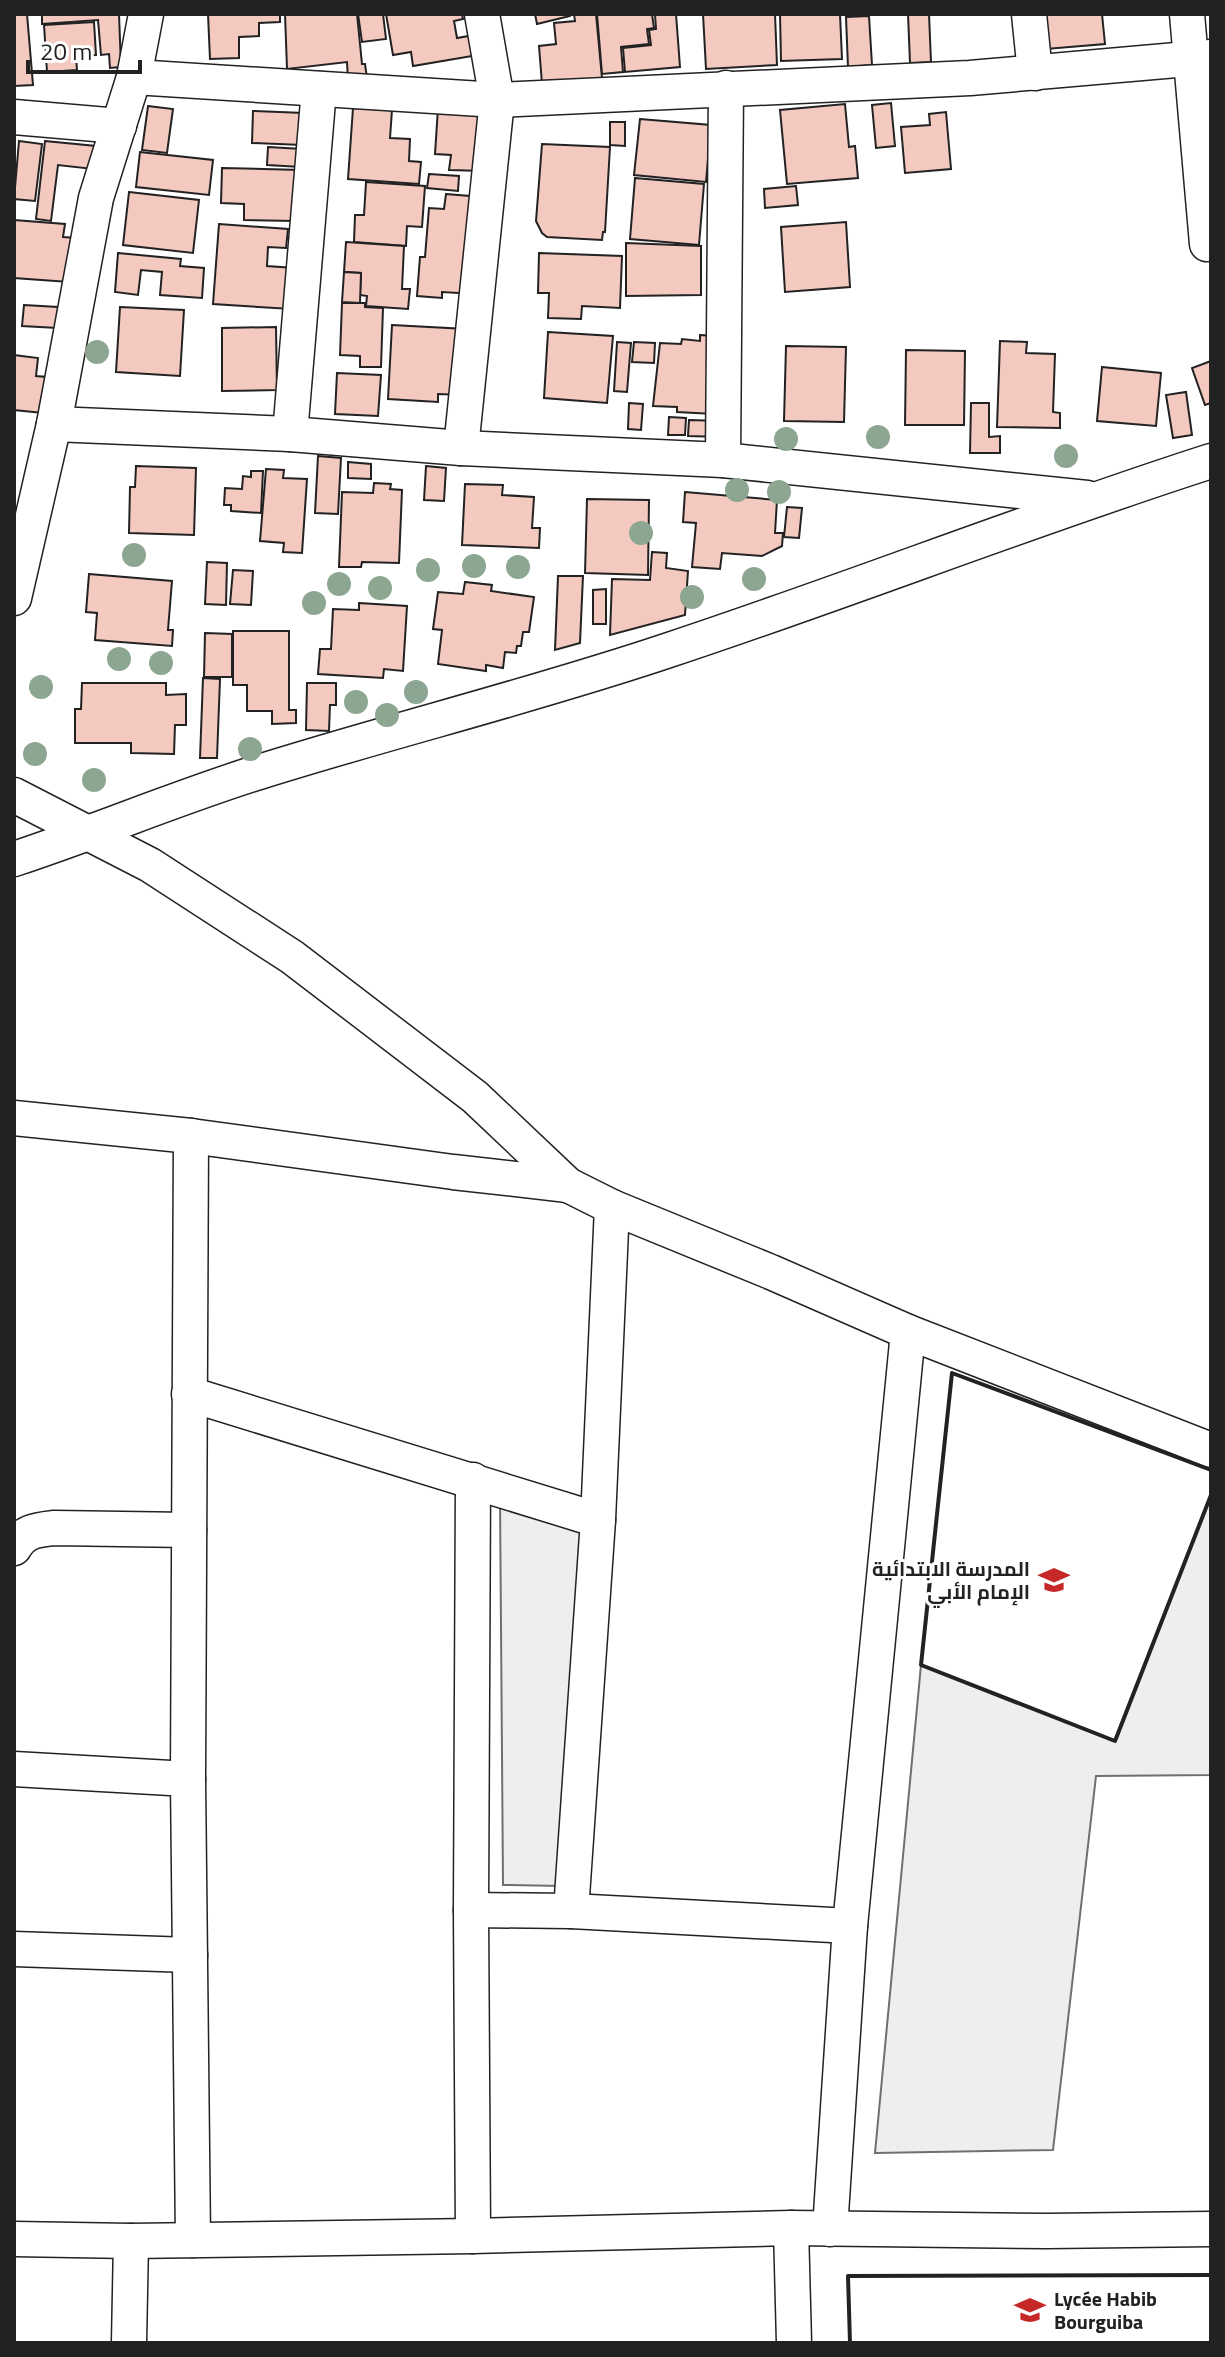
<svg xmlns="http://www.w3.org/2000/svg" width="1225" height="2357" font-family="'Titillium Web',Cairo,sans-serif">
<style>
.green{fill:#eee;stroke:#6f6f6f;stroke-width:2}
.building{fill:#f3c9c0;stroke:#222;stroke-width:2}
.lines{fill:none;stroke-linecap:round;stroke-linejoin:round}
.minor-casing{stroke:#222;stroke-width:37}
.minor{stroke:#fff;stroke-width:34}
.wall{stroke:#222;stroke-width:4}
.tree{fill:#8da692}
.labels{text-anchor:middle;dominant-baseline:central;stroke-width:6;stroke-linejoin:round;paint-order:stroke}
.poi-label{font-size:20px;font-weight:bold;fill:#222;stroke:#fff;text-anchor:end}
</style>
<rect width="100%" height="100%" fill="#fff"/>
<g class="green">
<polygon points="1211,1495 1211,1775 1096,1776 1053,2150 875,2153 921,1665 1115,1741"/>
<polygon points="500,1498 588,1526 562,1886 503,1885"/>
</g>
<g class="building">
<polygon points="14,14 27,14 33,85 14,86"/>
<polygon points="42,14 119,14 121,67 110,68 109,54 101,55 98,20 42,24"/>
<polygon points="208,14 280,14 280,22 259,23 259,36 239,37 239,58 210,59"/>
<polygon points="285,14 357,14 362,64 365,64 367,78 348,80 347,62 287,69"/>
<polygon points="358,14 383,14 386,39 362,42"/>
<polygon points="386,14 462,14 463,19 454,21 457,38 480,34 484,54 413,66 411,52 393,55"/>
<polygon points="535,14 570,14 570,16 537,24"/>
<polygon points="574,14 596,14 602,78 542,84 539,46 556,44 554,23 575,21"/>
<polygon points="597,14 652,14 654,28 647,29 649,44 621,47 623,72 602,74"/>
<polygon points="655,14 676,14 680,67 625,72 623,48 651,45 649,30 656,29"/>
<polygon points="703,14 775,14 777,65 706,69"/>
<polygon points="780,14 840,14 842,59 781,61"/>
<polygon points="908,14 929,14 931,62 910,63"/>
<polygon points="1043,14 1102,14 1105,44 1046,49"/>
<polygon points="869,16 872,65 848,67 846,17"/>
<polygon points="94,22 96,55 76,56 77,70 47,72 44,25"/>
<polygon points="891,103 895,146 876,148 872,105"/>
<polygon points="845,104 849,147 855,146 858,178 787,184 780,110"/>
<polygon points="148,106 173,109 167,153 142,150"/>
<polygon points="353,108 392,110 390,138 410,139 409,161 421,162 419,184 348,179"/>
<polygon points="438,108 490,110 483,171 449,170 451,155 435,154"/>
<polygon points="253,111 304,113 302,145 252,143"/>
<polygon points="946,112 951,169 905,173 901,127 930,125 929,114"/>
<polygon points="640,119 711,125 706,182 634,175"/>
<polygon points="610,122 625,122 625,146 610,145"/>
<polygon points="19,141 42,144 35,201 14,199"/>
<polygon points="45,141 96,146 93,169 58,165 51,221 36,219"/>
<polygon points="542,144 610,147 605,232 603,232 602,240 547,237 542,233 536,221"/>
<polygon points="268,147 302,149 301,167 267,165"/>
<polygon points="140,152 213,160 209,195 136,187"/>
<polygon points="222,168 301,170 295,221 244,220 244,204 221,203"/>
<polygon points="429,174 459,176 458,191 427,188"/>
<polygon points="635,178 704,184 699,245 630,239"/>
<polygon points="366,182 425,186 422,227 407,226 406,246 354,242 355,215 364,215"/>
<polygon points="796,186 798,205 765,208 764,189"/>
<polygon points="129,192 199,200 193,253 123,245"/>
<polygon points="446,194 470,196 475,294 442,292 442,298 417,296 420,257 425,257 429,208 444,209"/>
<polygon points="14,220 65,224 63,237 78,238 69,282 14,278"/>
<polygon points="846,222 850,287 785,292 781,227"/>
<polygon points="219,224 288,229 286,248 268,247 267,266 294,268 291,309 213,304"/>
<polygon points="346,242 404,246 402,289 410,289 408,309 366,306 367,296 360,295 361,273 344,272"/>
<polygon points="626,243 701,246 701,295 626,296"/>
<polygon points="118,253 181,259 180,266 204,268 202,298 160,295 162,272 141,270 138,295 115,292"/>
<polygon points="539,253 622,256 620,308 582,306 581,319 548,318 549,293 538,293"/>
<polygon points="344,272 361,273 360,303 342,302"/>
<polygon points="342,303 365,303 365,307 383,308 381,367 360,367 360,356 340,355"/>
<polygon points="24,305 58,307 57,328 22,326"/>
<polygon points="120,307 184,310 180,376 116,372"/>
<polygon points="392,325 466,329 463,395 438,394 438,402 388,399"/>
<polygon points="276,327 277,390 222,391 222,328"/>
<polygon points="548,332 613,336 607,403 544,398"/>
<polygon points="700,335 716,336 714,414 677,412 677,407 653,406 660,343 681,344 682,339 700,341"/>
<polygon points="1000,341 1027,342 1026,353 1055,354 1053,412 1060,413 1060,428 997,427"/>
<polygon points="617,342 631,343 627,392 614,391"/>
<polygon points="634,342 655,343 654,363 632,362"/>
<polygon points="786,346 846,347 844,422 784,421"/>
<polygon points="906,350 965,351 964,425 905,425"/>
<polygon points="14,355 38,358 36,376 47,377 43,413 14,410"/>
<polygon points="1211,361 1211,403 1205,405 1192,368"/>
<polygon points="1102,367 1161,373 1156,426 1097,421"/>
<polygon points="337,373 381,375 378,416 335,414"/>
<polygon points="1186,392 1192,435 1173,438 1166,395"/>
<polygon points="629,403 643,404 641,430 628,429"/>
<polygon points="971,403 989,403 989,437 1000,436 1000,453 970,453"/>
<polygon points="669,417 686,418 685,435 668,435"/>
<polygon points="689,420 722,421 722,437 688,436"/>
<polygon points="318,456 341,458 338,514 315,513"/>
<polygon points="348,462 371,464 371,479 348,478"/>
<polygon points="136,466 196,468 194,535 129,533 130,487 135,487"/>
<polygon points="426,466 446,468 444,501 424,500"/>
<polygon points="266,469 284,470 283,478 307,479 302,553 283,552 284,543 260,541"/>
<polygon points="251,471 263,471 261,513 231,511 231,505 224,505 225,488 242,489 243,476 251,477"/>
<polygon points="374,483 391,484 390,489 402,490 399,563 362,562 361,567 339,567 342,492 373,493"/>
<polygon points="465,484 503,485 502,495 534,497 532,528 540,528 539,548 462,545"/>
<polygon points="685,492 777,500 775,533 783,533 782,546 762,556 722,553 720,569 692,567 696,523 683,522"/>
<polygon points="587,499 649,500 648,575 585,573"/>
<polygon points="787,507 802,508 799,538 784,537"/>
<polygon points="652,552 667,553 666,568 688,571 685,615 610,635 612,579 650,580"/>
<polygon points="207,562 227,563 226,605 205,604"/>
<polygon points="233,570 253,571 251,605 230,604"/>
<polygon points="89,574 172,581 168,630 173,630 172,646 95,640 97,613 86,612"/>
<polygon points="558,576 583,576 580,643 555,650"/>
<polygon points="465,582 492,585 491,591 534,597 529,632 523,632 521,646 517,646 516,653 505,652 503,668 486,665 486,671 438,664 442,630 433,629 438,592 463,594"/>
<polygon points="606,589 606,624 593,624 593,590"/>
<polygon points="359,603 407,606 403,671 384,669 383,678 318,674 320,649 331,649 333,609 359,610"/>
<polygon points="233,631 289,631 289,710 296,710 296,723 272,724 272,711 247,711 247,685 233,685"/>
<polygon points="205,633 232,634 232,677 204,677"/>
<polygon points="203,678 220,679 217,758 200,758"/>
<polygon points="82,683 166,683 166,695 186,694 186,725 175,725 174,754 131,753 131,743 75,743 75,709 81,709"/>
<polygon points="307,683 336,683 336,705 330,705 329,731 306,730"/>
</g>
<g class="lines">
<g class="minor-casing">
<g id="minor">
<polyline points="1029,14 1035,73"/>
<polyline points="1187,14 1207,244"/>
<polyline points="134,77 497,100 970,78 1211,57"/>
<polyline points="14,117 119,126"/>
<polyline points="54,424 290,434 461,448 723,460 1087,498"/>
<polyline points="290,434 319,89"/>
<polyline points="461,448 497,100 482,14"/>
<polyline points="723,460 726,88"/>
<polyline points="14,598 54,424 96,198 134,77 146,14"/>
<polyline points="14,795 150,865 292,957 475,1097 568,1185 612,1207 771,1272 908,1332 1211,1450"/>
<path d="M 14,859 C 96,832 176,798 259,772 C 396,729 536,695 672,649 C 853,589 1030,519 1211,461"/>
<polyline points="14,1118 191,1136 453,1172 568,1185"/>
<polyline points="191,1136 188,1779 193,2240"/>
<polyline points="189,1394 598,1520"/>
<path d="M 14,1548 C 24,1531 36,1530 54,1528 L 189,1530"/>
<polyline points="14,1769 188,1779"/>
<polyline points="471,1910 571,1911 850,1926"/>
<polyline points="571,1911 598,1520 612,1207"/>
<polyline points="14,1949 190,1955"/>
<polyline points="791,2228 794,2343"/>
<polyline points="830,2229 850,1926 908,1332"/>
<polyline points="473,2236 471,1910 473,1480"/>
<polyline points="14,2239 131,2241 473,2236 791,2228 1047,2231 1211,2229"/>
<polyline points="129,2343 131,2241"/>
</g>
</g>
<use href="#minor" class="minor"/>
<g class="wall">
<polyline points="1211,1470 952,1373 921,1665 1115,1741 1211,1495"/>
<polyline points="850,2343 848,2276 1211,2275"/>
</g>
</g>
<g class="tree">
<circle cx="97" cy="352" r="12"/>
<circle cx="878" cy="437" r="12"/>
<circle cx="786" cy="439" r="12"/>
<circle cx="1066" cy="456" r="12"/>
<circle cx="737" cy="490" r="12"/>
<circle cx="779" cy="492" r="12"/>
<circle cx="641" cy="533" r="12"/>
<circle cx="134" cy="555" r="12"/>
<circle cx="474" cy="566" r="12"/>
<circle cx="518" cy="567" r="12"/>
<circle cx="428" cy="570" r="12"/>
<circle cx="754" cy="579" r="12"/>
<circle cx="339" cy="584" r="12"/>
<circle cx="380" cy="588" r="12"/>
<circle cx="692" cy="597" r="12"/>
<circle cx="314" cy="603" r="12"/>
<circle cx="119" cy="659" r="12"/>
<circle cx="161" cy="663" r="12"/>
<circle cx="41" cy="687" r="12"/>
<circle cx="416" cy="692" r="12"/>
<circle cx="356" cy="702" r="12"/>
<circle cx="387" cy="715" r="12"/>
<circle cx="250" cy="749" r="12"/>
<circle cx="35" cy="754" r="12"/>
<circle cx="94" cy="780" r="12"/>
</g>
<defs>
<g id="school-bare" transform="scale(2.4)"><path d="M0-5L7-2L0 1L-7-2ZM-4 1L0 2.5L4 1V4Q0 6-4 4Z" fill="#c62828" stroke="#fff" stroke-width="2.5" paint-order="stroke"/></g>
</defs>
<g fill-rule="evenodd">
<use href="#school-bare" x="1054" y="1580"/>
<use href="#school-bare" x="1030" y="2310"/>
</g>
<g class="labels">
<g class="poi-label">
<text x="1030" y="1568">المدرسة الابتدائية<tspan x="1030" dy="23">الإمام الأبي</tspan></text>
<text x="1054" y="2298" text-anchor="start">Lycée Habib<tspan x="1054" dy="23">Bourguiba</tspan></text>
</g>
</g>
<rect width="1225" height="2357" fill="none" stroke="#222222" stroke-width="32"/>
<path d="M28 60v12h112v-12" fill="none" stroke="#222222" stroke-width="4"/>
<text x="40" y="60" font-size="24" fill="#222222" stroke="#ffffff" stroke-width="6" paint-order="stroke">20 m</text>
</svg>
